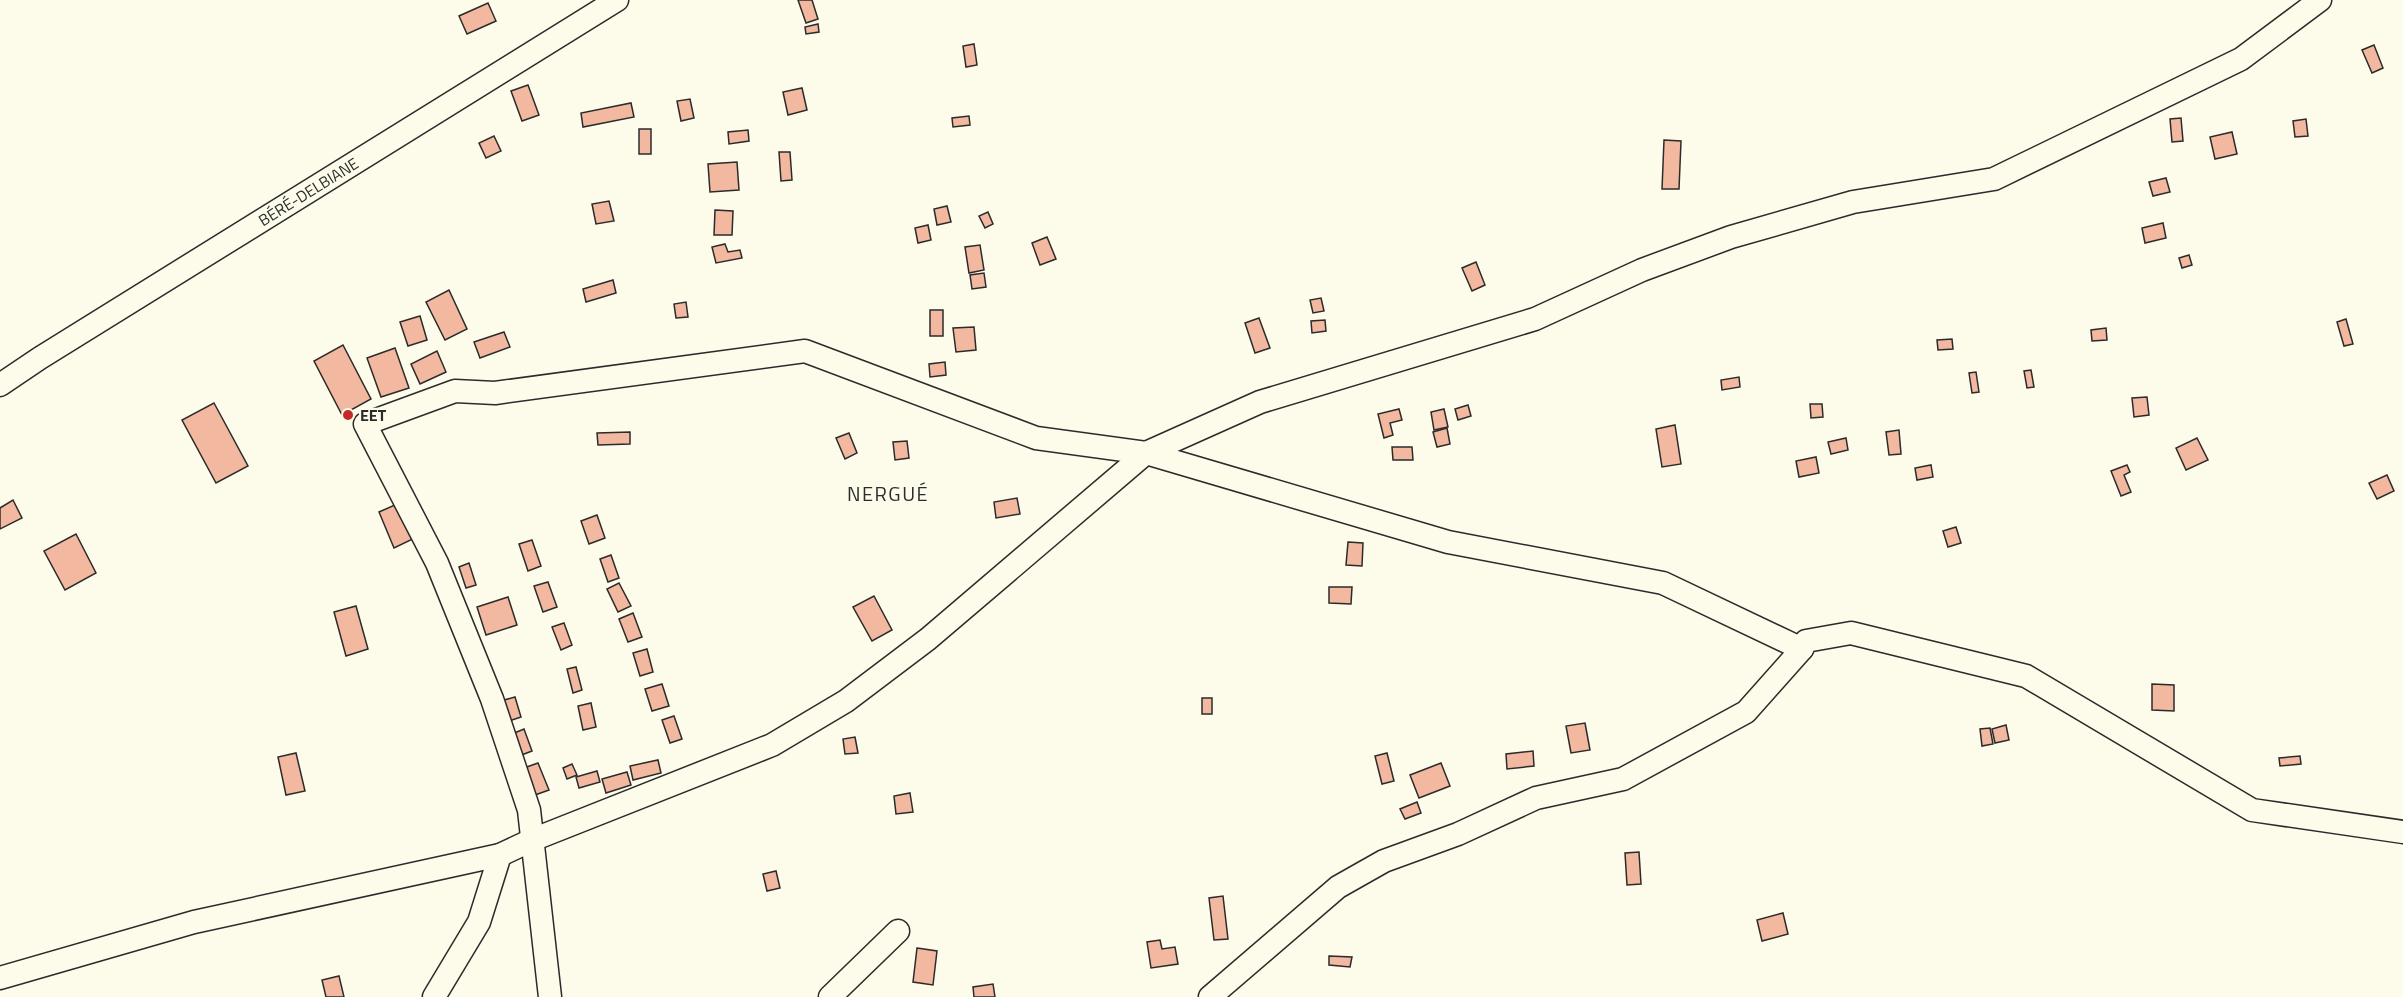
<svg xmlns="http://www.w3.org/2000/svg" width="2403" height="997" font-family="'Titillium Web',sans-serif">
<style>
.building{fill:#f2b8a0;stroke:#2b2b2b;stroke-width:1.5}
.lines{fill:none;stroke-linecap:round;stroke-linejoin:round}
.minor-casing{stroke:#2b2b2b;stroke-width:25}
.minor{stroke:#fdfbea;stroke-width:22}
.poi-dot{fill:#c62828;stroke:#fdfbea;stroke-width:2}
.labels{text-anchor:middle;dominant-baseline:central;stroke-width:4.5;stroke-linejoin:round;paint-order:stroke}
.street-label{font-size:16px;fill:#2b2b2b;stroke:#fdfbea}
.poi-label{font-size:16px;font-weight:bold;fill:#2b2b2b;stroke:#fdfbea;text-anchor:start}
.quarter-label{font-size:20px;letter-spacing:1.5px;fill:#2b2b2b;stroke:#fdfbea}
</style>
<rect width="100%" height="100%" fill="#fdfbea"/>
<g class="building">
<polygon points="798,0 812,0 818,19 806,23"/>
<polygon points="488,3 496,21 467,34 459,16"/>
<polygon points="818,24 819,32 806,34 805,27"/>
<polygon points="974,44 977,65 966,67 963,46"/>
<polygon points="2374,45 2383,68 2372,73 2362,50"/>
<polygon points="528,85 539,115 522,121 511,91"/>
<polygon points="802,88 807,110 788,115 783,92"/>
<polygon points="690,99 694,118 681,121 677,101"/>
<polygon points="631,103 634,117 583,127 581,113"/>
<polygon points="969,116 970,125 953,127 952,118"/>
<polygon points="2181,118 2183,141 2172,142 2170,119"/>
<polygon points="2306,119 2308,136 2295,137 2293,121"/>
<rect x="639" y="129" width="12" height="25"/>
<polygon points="748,130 749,141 729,144 728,132"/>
<polygon points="2232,132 2237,154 2215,159 2210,137"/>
<polygon points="494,136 501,151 486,158 479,143"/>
<polygon points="1664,140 1681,141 1679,189 1662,189"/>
<polygon points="779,152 790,152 792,180 781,181"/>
<polygon points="737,162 739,190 710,192 708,164"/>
<polygon points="2166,178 2170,192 2153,196 2149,182"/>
<polygon points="609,201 614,221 596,224 592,204"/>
<polygon points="947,206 951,222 937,225 934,209"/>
<polygon points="715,210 733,211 732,235 714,235"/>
<polygon points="988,212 993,224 985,228 979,216"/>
<polygon points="2163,223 2166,238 2145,243 2142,228"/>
<polygon points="928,225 931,240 918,243 915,228"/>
<polygon points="1047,237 1056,259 1040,265 1032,243"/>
<polygon points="725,244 728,252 740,250 742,258 716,263 712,247"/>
<polygon points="980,245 984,270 969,273 965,247"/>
<polygon points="2189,255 2192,265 2182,268 2179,258"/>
<polygon points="1476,262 1485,285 1472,291 1462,268"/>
<polygon points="984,273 986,287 972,289 970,275"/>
<polygon points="613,280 616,293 586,302 583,289"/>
<polygon points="449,290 467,329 445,340 426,302"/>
<polygon points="1321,298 1324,311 1313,313 1310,300"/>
<polygon points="686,302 688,317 676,318 674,304"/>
<rect x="930" y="310" width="13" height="26"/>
<polygon points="420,316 427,340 408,346 400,322"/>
<polygon points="1259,318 1270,348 1255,353 1245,323"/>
<polygon points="2346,319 2353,344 2344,346 2337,322"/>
<polygon points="1325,320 1326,331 1312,333 1311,321"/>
<polygon points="974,327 976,350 956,352 953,328"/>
<polygon points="2106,328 2107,340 2092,341 2091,330"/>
<polygon points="504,332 510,347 480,358 474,342"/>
<polygon points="1952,339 1953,349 1938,350 1937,340"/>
<polygon points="343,345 371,399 342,415 314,361"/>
<polygon points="395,348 409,388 381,397 367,358"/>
<polygon points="437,351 446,372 420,384 411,364"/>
<polygon points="945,362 946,375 930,377 929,364"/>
<polygon points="2031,370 2034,387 2027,388 2024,371"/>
<polygon points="1976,372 1979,392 1972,393 1969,373"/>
<polygon points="1739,377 1740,387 1722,390 1721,380"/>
<polygon points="2147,397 2149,415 2134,417 2132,398"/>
<polygon points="214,403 248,466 216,483 182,420"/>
<polygon points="1810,404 1822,404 1823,417 1811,418"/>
<polygon points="1468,405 1471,416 1458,420 1455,409"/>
<polygon points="1399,409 1402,420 1390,423 1393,435 1384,438 1378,414"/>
<polygon points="1444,409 1448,427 1434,430 1431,412"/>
<polygon points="1675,425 1681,464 1662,467 1656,429"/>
<polygon points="1447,428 1450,444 1437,447 1433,432"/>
<polygon points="1899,430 1901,454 1889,455 1886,432"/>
<polygon points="630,432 630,444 598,445 597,433"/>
<polygon points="849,433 857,453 845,459 836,438"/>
<polygon points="1846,438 1848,450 1831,454 1828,442"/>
<polygon points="2197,438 2208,460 2186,470 2176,448"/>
<polygon points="907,441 909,458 895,460 893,442"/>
<polygon points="1392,447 1412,447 1413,460 1393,460"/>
<polygon points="1816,457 1819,473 1799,477 1796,461"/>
<polygon points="1931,465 1933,477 1917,480 1915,468"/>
<polygon points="2127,465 2130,472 2124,475 2131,492 2121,496 2111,471"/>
<polygon points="2387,475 2394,491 2377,499 2369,483"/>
<polygon points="1017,498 1020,514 996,518 994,502"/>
<polygon points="13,500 22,518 0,529 0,508"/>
<polygon points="404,501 419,536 394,548 379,512"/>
<polygon points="597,515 605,538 589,544 581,521"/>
<polygon points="1956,527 1961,543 1948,547 1943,531"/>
<polygon points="76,534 96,573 65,590 44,551"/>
<polygon points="532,540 541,566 528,571 519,544"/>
<polygon points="1348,542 1363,543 1362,566 1346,565"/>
<polygon points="611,555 619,578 608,582 600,559"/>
<polygon points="469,563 476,585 466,588 459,567"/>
<polygon points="548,582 557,607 543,612 534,586"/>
<polygon points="619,583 631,606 618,612 607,589"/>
<polygon points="1329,587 1352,587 1351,604 1329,603"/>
<polygon points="874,596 892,630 872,641 853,607"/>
<polygon points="508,597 517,625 486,635 477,607"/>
<polygon points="356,606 368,649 346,656 334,612"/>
<polygon points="633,613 642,637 628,642 619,619"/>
<polygon points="564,623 572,645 561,650 552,627"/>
<polygon points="647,649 653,672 640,676 633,653"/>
<polygon points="576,667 582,690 573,693 567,669"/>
<polygon points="662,684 669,706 652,711 645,689"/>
<polygon points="2152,684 2174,685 2174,711 2152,710"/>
<polygon points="515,697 521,717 509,721 504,700"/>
<rect x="1202" y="698" width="10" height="16"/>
<polygon points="591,703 596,727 583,730 578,706"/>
<polygon points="674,716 682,739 670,743 662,720"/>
<polygon points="1585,723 1590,750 1571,753 1566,726"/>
<polygon points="2006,725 2009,740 1995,743 1992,729"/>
<polygon points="1990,728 1993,744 1982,746 1980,729"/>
<polygon points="524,729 532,751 519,756 512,734"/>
<polygon points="855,737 858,753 845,754 843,739"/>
<polygon points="1533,751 1534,766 1507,769 1506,754"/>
<polygon points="296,753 305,791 286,795 278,757"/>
<polygon points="1387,753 1394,781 1382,784 1375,756"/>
<polygon points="2300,756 2301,764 2280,766 2279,758"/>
<polygon points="658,760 661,773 633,780 630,766"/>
<polygon points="538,763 549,790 535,795 524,768"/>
<polygon points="1441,763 1450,786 1419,798 1410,775"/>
<polygon points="572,764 577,775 567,779 563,768"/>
<polygon points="597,771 600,782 579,788 576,777"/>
<polygon points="627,772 631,785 606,793 602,779"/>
<polygon points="910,793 913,812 896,814 894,796"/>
<polygon points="1417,802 1421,813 1405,819 1400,809"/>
<polygon points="1639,852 1641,884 1627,885 1625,853"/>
<polygon points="776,871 780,888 767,891 763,874"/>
<polygon points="1223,896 1228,939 1214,940 1209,898"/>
<polygon points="1783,913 1788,934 1762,941 1757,920"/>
<polygon points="1160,940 1162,949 1175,947 1178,964 1151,968 1147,942"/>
<polygon points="917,948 937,951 933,985 913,982"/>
<polygon points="1329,956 1352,957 1350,967 1329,965"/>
<polygon points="339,976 344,997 326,997 322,980"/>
<polygon points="993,984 995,997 974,997 973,987"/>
</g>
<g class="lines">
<g class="minor-casing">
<g id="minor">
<path id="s1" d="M 0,385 L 40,358 L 617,0"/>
<polyline points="0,978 194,922 500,855 532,840 772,745 846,701 928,639 1146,453 1260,402 1535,319 1642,270 1731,237 1853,202 1994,179 2241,59 2320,0"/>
<polyline points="434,997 479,922 500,855"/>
<polyline points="550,997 529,810 492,699 437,563 365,424 455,391 495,393 805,351 1036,438 1146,453 1448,542 1663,583 1802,649"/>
<polyline points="830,997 898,931"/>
<polyline points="1210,997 1338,887 1384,861 1458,834 1536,798 1623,779 1746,712 1802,649 1806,641 1851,633 2026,676 2252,810 2403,832"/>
</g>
</g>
<use href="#minor" class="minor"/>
</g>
<circle class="poi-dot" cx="348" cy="415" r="6"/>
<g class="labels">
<g class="street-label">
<text stroke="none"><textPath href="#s1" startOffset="364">BÉRÉ-DELBIANE</textPath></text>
</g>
<g class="poi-label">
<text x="360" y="415">EET</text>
</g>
<g class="quarter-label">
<text x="888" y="493">NERGUÉ</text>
</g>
</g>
</svg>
